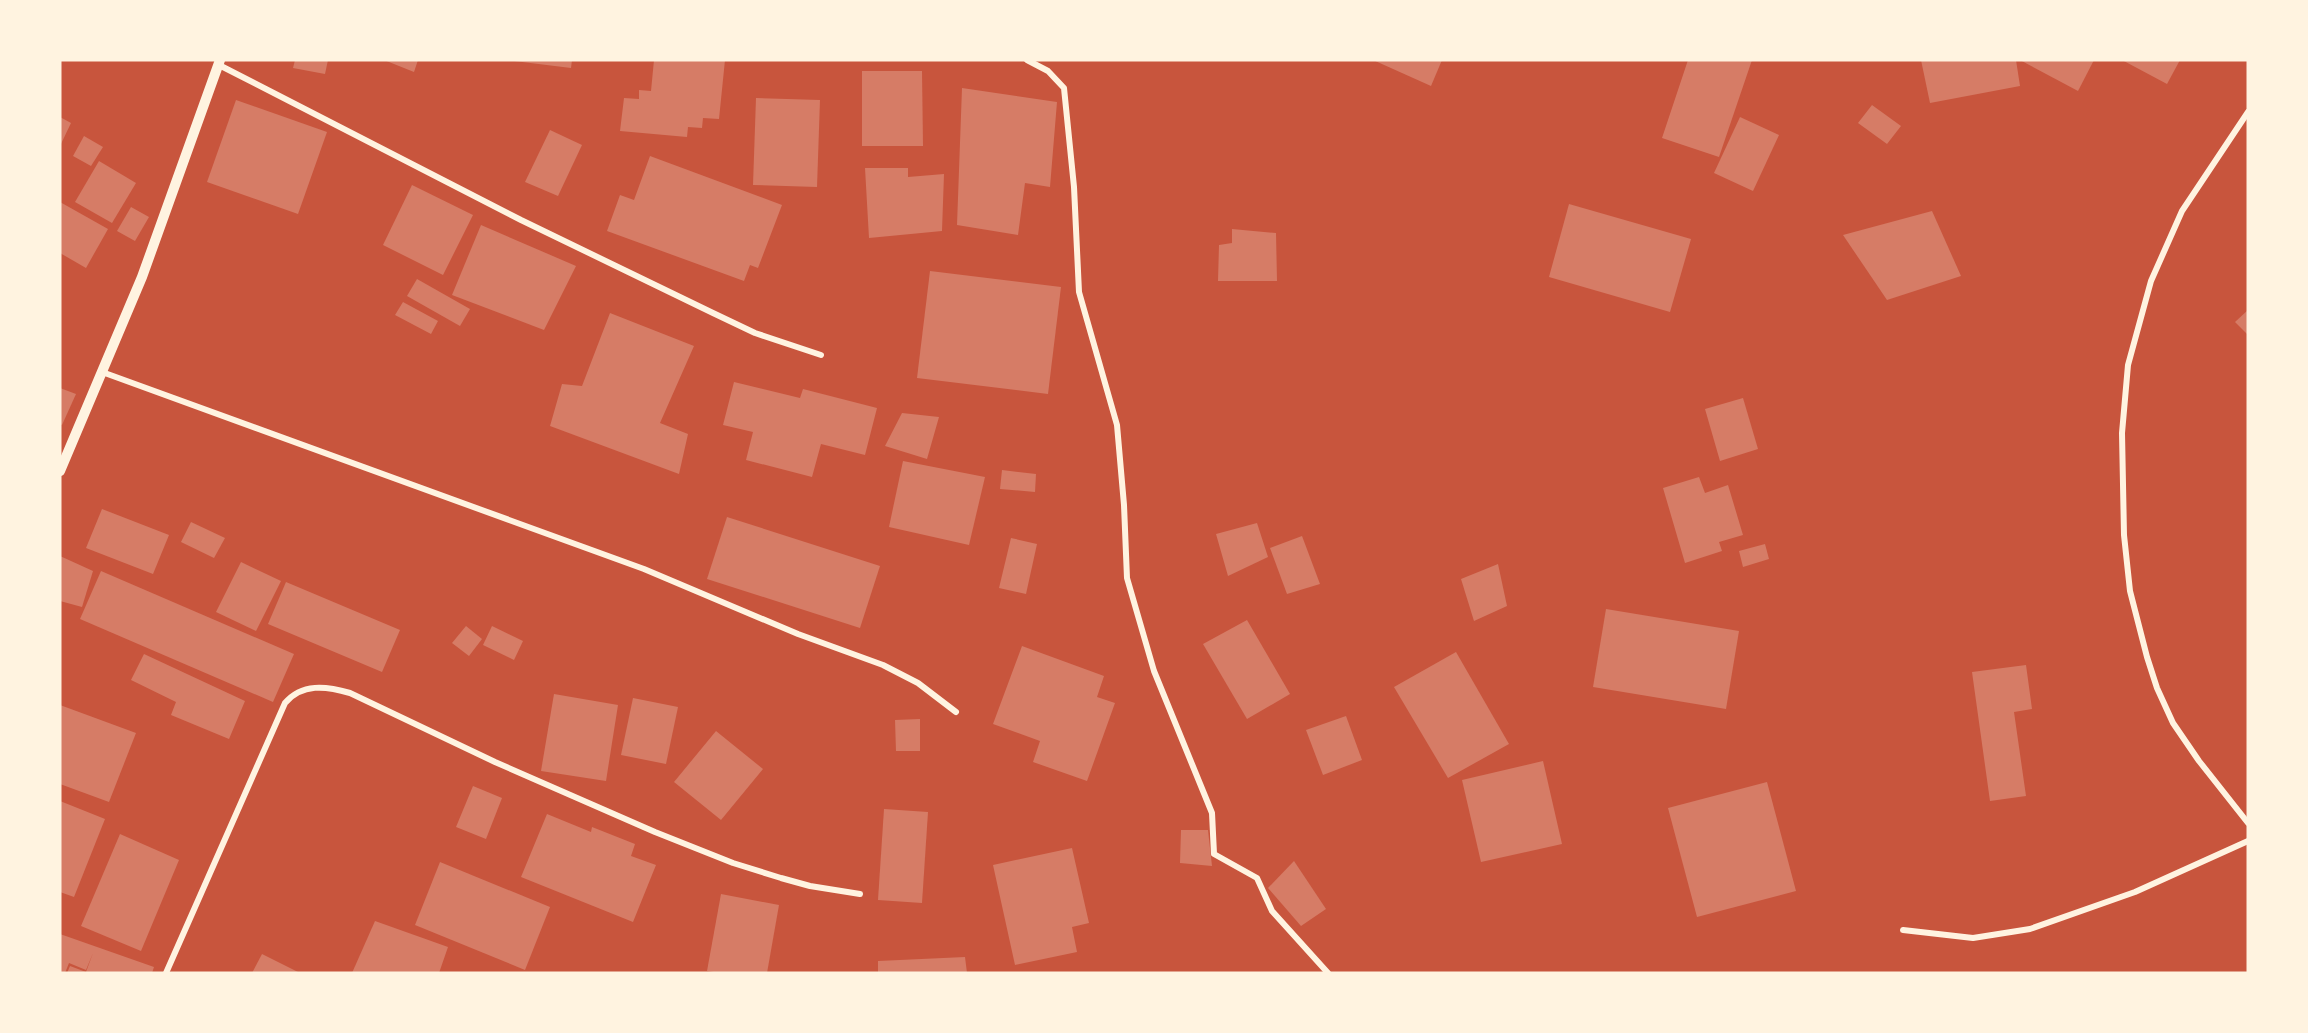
<svg xmlns="http://www.w3.org/2000/svg" width="2308" height="1033" font-family="'Asap Condensed',sans-serif">
<style>
.building{fill:#d67c66}
.lines{fill:none;stroke-linecap:round;stroke-linejoin:round}
.minor{stroke:#fff3e0;stroke-width:6}
.tertiary{stroke:#fff3e0;stroke-width:10}
</style>
<rect width="100%" height="100%" fill="#c8553d"/>
<g class="building">
<polygon points="295,60 328,60 325,74 293,68"/>
<polygon points="384,60 418,60 414,72"/>
<polygon points="507,60 572,60 571,68"/>
<polygon points="654,60 725,60 719,119 703,118 702,128 688,127 687,137 620,131 624,98 639,99 639,90 651,91"/>
<polygon points="1373,60 1442,60 1431,86"/>
<polygon points="1688,60 1752,60 1719,157 1662,138"/>
<polygon points="1921,60 2016,60 2020,86 1930,103"/>
<polygon points="2020,60 2094,60 2078,91"/>
<polygon points="2122,60 2180,60 2167,84"/>
<polygon points="862,71 922,71 923,146 862,146"/>
<polygon points="962,88 1057,102 1050,187 1025,183 1018,235 957,225"/>
<polygon points="756,98 820,100 817,187 753,185"/>
<polygon points="236,100 327,132 298,214 207,182"/>
<polygon points="1872,105 1901,126 1887,144 1858,123"/>
<polygon points="60,117 71,123 60,146"/>
<polygon points="1740,117 1779,135 1753,191 1714,173"/>
<polygon points="550,130 582,145 558,196 525,182"/>
<polygon points="84,136 103,147 91,166 73,156"/>
<polygon points="650,156 782,205 758,268 750,265 744,281 607,231 620,195 634,200"/>
<polygon points="99,161 136,183 112,223 75,202"/>
<polygon points="865,168 908,168 908,177 944,174 942,231 869,238"/>
<polygon points="412,185 473,215 443,275 383,245"/>
<polygon points="60,202 108,229 86,268 60,253"/>
<polygon points="1569,204 1691,239 1670,312 1549,277"/>
<polygon points="131,207 149,217 135,241 117,231"/>
<polygon points="1932,211 1961,276 1887,300 1843,235"/>
<polygon points="481,225 576,266 544,330 452,295"/>
<polygon points="1232,229 1276,233 1277,281 1218,281 1219,245 1232,243"/>
<polygon points="930,271 1061,287 1048,394 917,378"/>
<polygon points="417,279 470,309 460,326 407,296"/>
<polygon points="403,302 438,321 431,334 395,315"/>
<polygon points="2248,310 2248,335 2235,322"/>
<polygon points="610,313 694,346 660,423 688,434 679,474 550,426 562,384 582,386"/>
<polygon points="734,382 800,398 803,389 877,408 865,455 821,444 812,477 746,460 753,432 723,425"/>
<polygon points="60,388 76,394 62,425 60,424"/>
<polygon points="1743,398 1758,449 1720,461 1705,409"/>
<polygon points="902,413 939,417 927,459 885,446"/>
<polygon points="903,461 985,477 969,545 889,527"/>
<polygon points="1002,470 1036,474 1035,492 1000,489"/>
<polygon points="1699,477 1705,493 1728,485 1743,535 1719,542 1722,551 1685,563 1663,488"/>
<polygon points="102,509 169,535 153,574 86,548"/>
<polygon points="727,517 880,566 860,628 707,579"/>
<polygon points="191,522 225,538 214,558 181,542"/>
<polygon points="1257,523 1268,557 1228,576 1216,534"/>
<polygon points="1302,536 1320,584 1287,594 1270,548"/>
<polygon points="1011,538 1037,544 1026,594 999,588"/>
<polygon points="1765,544 1769,559 1743,567 1739,551"/>
<polygon points="60,556 93,571 82,607 60,601"/>
<polygon points="241,562 281,581 256,631 216,612"/>
<polygon points="1498,564 1507,606 1474,621 1461,579"/>
<polygon points="101,571 294,654 273,702 80,619"/>
<polygon points="286,582 400,630 382,672 268,624"/>
<polygon points="1606,609 1739,631 1726,709 1593,687"/>
<polygon points="1247,620 1290,694 1247,719 1203,644"/>
<polygon points="466,626 482,639 469,656 452,643"/>
<polygon points="492,626 523,641 514,660 483,645"/>
<polygon points="1022,646 1104,676 1097,697 1115,703 1087,781 1033,762 1040,741 993,724"/>
<polygon points="1456,652 1509,744 1448,778 1394,687"/>
<polygon points="144,654 245,701 229,739 171,715 176,702 131,680"/>
<polygon points="2026,665 2032,709 2014,712 2026,796 1990,801 1972,672"/>
<polygon points="554,694 618,705 606,781 541,771"/>
<polygon points="633,698 678,707 666,764 621,755"/>
<polygon points="60,705 136,733 109,802 60,784"/>
<polygon points="1346,716 1362,760 1323,775 1306,730"/>
<polygon points="920,719 920,751 896,751 895,720"/>
<polygon points="716,731 763,769 721,820 674,782"/>
<polygon points="1543,761 1562,844 1481,862 1462,780"/>
<polygon points="1767,782 1796,891 1697,917 1668,808"/>
<polygon points="473,786 502,798 486,839 456,827"/>
<polygon points="60,801 105,819 74,897 60,892"/>
<polygon points="884,809 928,812 922,903 878,900"/>
<polygon points="547,814 591,832 592,827 635,844 631,856 656,865 633,922 521,877"/>
<polygon points="1181,830 1208,830 1212,866 1180,863"/>
<polygon points="120,834 179,860 141,951 81,926"/>
<polygon points="1072,848 1089,923 1072,927 1077,952 1015,965 993,865"/>
<polygon points="1294,861 1326,909 1301,926 1268,888"/>
<polygon points="440,862 550,907 525,970 415,925"/>
<polygon points="721,894 779,905 767,973 720,973 707,971"/>
<polygon points="375,921 448,947 439,973 352,973"/>
<polygon points="60,934 154,967 152,973 67,973 70,966 86,972 93,953 86,970 69,963 65,973 60,973"/>
<polygon points="262,954 300,973 252,973"/>
<polygon points="965,957 967,973 878,973 878,961"/>
</g>
<g class="lines">
<g class="minor">
<polyline points="1027,60 1048,71 1064,88 1074,187 1079,292 1117,425 1124,505 1127,578 1154,671 1212,813 1214,854 1257,878 1272,911 1328,973"/>
<polyline points="219,65 521,220 713,313 755,333 821,355"/>
<polyline points="2248,112 2182,211 2151,281 2128,365 2122,433 2124,535 2130,591 2147,657 2157,688 2173,723 2199,761 2248,823"/>
<polyline points="102,372 644,569 798,634 883,665 918,683 956,712"/>
<polyline points="1903,930 1973,938 2030,929 2135,892 2248,841"/>
<path d="M 166,973 L 285,703 C 302,683 326,686 350,693 L 495,762 L 655,832 L 733,863 L 781,878 L 810,886 L 860,894"/>
</g>
<polyline class="tertiary" points="60,471 142,277 220,60"/>
</g>
<rect width="2308" height="1033" fill="none" stroke="#fff3e0" stroke-width="123"/>
</svg>
